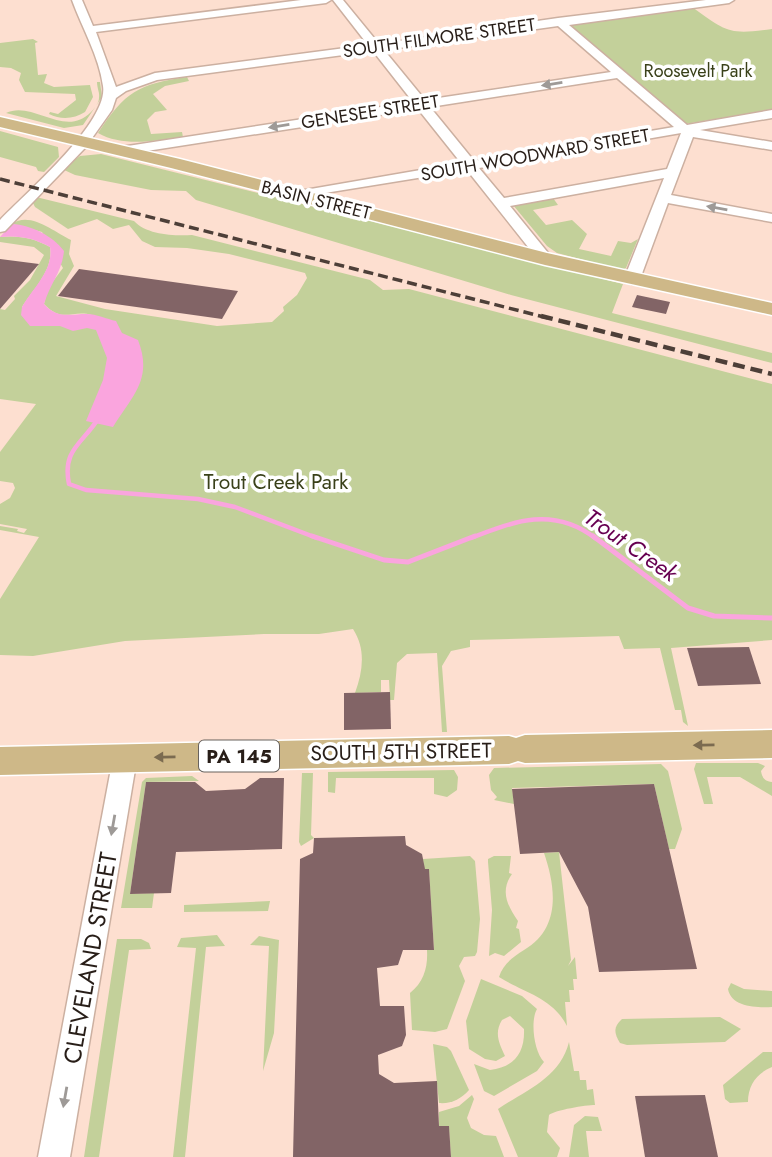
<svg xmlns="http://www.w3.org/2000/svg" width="772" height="1157" font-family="Jost,sans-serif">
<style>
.green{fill:#c3d09a}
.water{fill:#faa5de}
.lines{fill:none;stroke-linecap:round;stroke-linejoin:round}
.stream-far1{stroke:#faa5de;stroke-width:4.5}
.stream{stroke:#faa5de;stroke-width:5}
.building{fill:#826466}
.minor-casing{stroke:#ccb0a1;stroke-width:3}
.major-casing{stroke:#fff;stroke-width:3}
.minor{fill:#fff;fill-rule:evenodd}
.major{fill:#ceb888;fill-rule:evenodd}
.rail-far1{stroke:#4d3f38;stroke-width:3.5;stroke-dasharray:10 5;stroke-linecap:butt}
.rail{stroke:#4d3f38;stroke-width:4.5;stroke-dasharray:12 6;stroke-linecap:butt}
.oneway{fill:#9e9a97}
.oneway2{fill:#7b6b50}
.labels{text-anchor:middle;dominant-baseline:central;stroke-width:7;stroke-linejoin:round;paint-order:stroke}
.far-street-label{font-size:18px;fill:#281e18;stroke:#fff}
.far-park-label{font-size:18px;fill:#3a411a;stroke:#fff}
.shield{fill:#fff;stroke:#68625d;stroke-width:2}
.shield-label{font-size:19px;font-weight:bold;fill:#281e18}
.park-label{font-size:21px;fill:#3a411a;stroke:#fff}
.street-label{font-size:21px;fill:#281e18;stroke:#fff}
.water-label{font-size:23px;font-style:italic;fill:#670051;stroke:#fff}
.near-street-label{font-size:24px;fill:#281e18;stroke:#fff}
</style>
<rect width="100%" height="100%" fill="#fddfd0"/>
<g class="green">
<path d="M 692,7 C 727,32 728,35 772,29 L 772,110 L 685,124 L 568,23 Z"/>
<path d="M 33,39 L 38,42 L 35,43 L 38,75 L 47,74 L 44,83 L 54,87 L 90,85 L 93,97 L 85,112 C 74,119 61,120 49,114 L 50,112 L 58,114 L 76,100 L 75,94 L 25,92 L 19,80 L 21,73 L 11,68 L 0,67 L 0,43 Z"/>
<path d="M 187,77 L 189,81 L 165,86 L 153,94 L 167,110 L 155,112 L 147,120 L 151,134 L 182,132 L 183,137 C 155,141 122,147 98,133 C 125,92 138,84 187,77 Z"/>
<path d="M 97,82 L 100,82 L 102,97 L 83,125 L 64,128 L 6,113 C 33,100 65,139 91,112 C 94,109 99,103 99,98 C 100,93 97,88 97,82 Z"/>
<polygon points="0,131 58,147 59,157 44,172 38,171 36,167 0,157"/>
<polygon points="101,154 623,284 612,313 772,353 772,363 511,295 196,200 186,191 151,190 75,175 62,169 80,156"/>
<path d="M 36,197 L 134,221 C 147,235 174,236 192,235 L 370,280 L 383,290 L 409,289 L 772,384 L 772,640 L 671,648 L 688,726 L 683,722 L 681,710 L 675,710 L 660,648 L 624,649 L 619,636 L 470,640 L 470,647 L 451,651 L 442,666 L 447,732 L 442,732 L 437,653 L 407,654 L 397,663 L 394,700 L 390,700 L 389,680 L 381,680 L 381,692 L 355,693 C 363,671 366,649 353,629 L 319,634 L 264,634 L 125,641 L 33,656 L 0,655 L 0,599 L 39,537 L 0,530 L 0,526 L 18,529 L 17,531 L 24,533 L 27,529 L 0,524 L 0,504 L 10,498 L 15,488 L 13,483 L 0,481 L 0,452 L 36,404 L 0,399 L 0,309 L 5,310 L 15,299 L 14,296 L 30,280 L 44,255 L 34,247 L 0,242 L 0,237 C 19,235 34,238 50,247 C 54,270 33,289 22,307 L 118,328 C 110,324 101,317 92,315 C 72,309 63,324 44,304 L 48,288 L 63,268 L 42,232 L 12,224 C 30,211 54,232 71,240 L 69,254 L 74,266 L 56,296 L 105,309 L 217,326 L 272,322 L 284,311 L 283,307 L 297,295 L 307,278 L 305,273 L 229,254 L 187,248 L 155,247 L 142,241 L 129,225 L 113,229 L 97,219 L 68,229 L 35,207 L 32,201 Z"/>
<polygon points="553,198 558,205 533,210 546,225 572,220 587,234 579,249 611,256 618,241 631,243 638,239 626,268 622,270 557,253 547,246 513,205"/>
<path d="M 696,763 L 758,763 L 765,766 L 761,771 C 762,778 765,781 772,782 L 772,796 L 740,777 L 707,777 L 713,804 L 704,804 L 694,769 Z"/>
<polygon points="661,764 668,771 682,829 675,849 669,849 654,784 512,788 514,804 494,800 497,797 491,790 489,775 494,768"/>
<polygon points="454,770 458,777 457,790 447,797 434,794 434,778 336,778 335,793 328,792 328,772"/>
<polygon points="302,773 313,773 311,835 314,838 301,846 299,842"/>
<polygon points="192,776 199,781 146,782 130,894 154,893 152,908 121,908 142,782 146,778"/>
<path d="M 559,852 L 571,960 L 568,966 L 575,957 L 577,979 L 573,979 L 574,990 L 569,990 L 570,1002 L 565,1002 L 567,1026 C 552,997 524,993 499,977 C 503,964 513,957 524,950 C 561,928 556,888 544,853 Z"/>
<path d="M 470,856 L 475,861 L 480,919 L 477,952 L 475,956 L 464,957 L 459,966 L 465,981 L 447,1029 L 435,1032 L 412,1030 L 410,993 C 424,982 428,967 427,950 L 434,950 L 429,870 L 424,869 L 423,859 Z"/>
<path d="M 494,856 L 511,856 L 509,873 L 512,874 C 500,891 507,905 518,921 L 516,928 L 519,929 L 521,942 L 504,956 L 495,953 L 489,956 L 492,910 L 488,862 L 488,859 Z"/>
<polygon points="270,901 268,911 184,912 184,905"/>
<polygon points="217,935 225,946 206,947 185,1157 173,1157 196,948 177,947 181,938"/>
<polygon points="259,936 279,940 274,1033 263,1071 269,946 250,945"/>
<polygon points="117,939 141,939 149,943 151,949 129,950 99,1157 84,1157"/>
<path d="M 481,979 L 522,996 L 537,1009 C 530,1021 534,1052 544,1062 L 537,1071 L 494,1096 L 484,1091 L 474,1064 L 490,1070 C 514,1067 525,1053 524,1029 L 510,1016 L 502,1020 C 494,1033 499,1043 505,1056 L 496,1061 L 485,1059 L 469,1049 L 466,1021 Z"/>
<path d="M 731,983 L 744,989 L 772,991 L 772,1007 C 757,1008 731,1007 728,989 Z"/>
<path d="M 720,1017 L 741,1029 L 725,1042 L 627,1045 L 620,1043 C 614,1033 613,1027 622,1019 Z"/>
<path d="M 569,1042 L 574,1071 L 579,1071 L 580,1080 L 586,1080 L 587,1090 L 593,1089 L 595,1105 C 586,1105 555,1110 549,1115 L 547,1132 L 560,1148 L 557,1157 L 518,1157 L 498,1109 C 526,1090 560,1078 569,1042 Z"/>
<path d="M 433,1044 L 447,1047 L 451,1051 L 469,1090 C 461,1099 451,1104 439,1103 Z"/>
<path d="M 763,1052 L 772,1052 L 772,1067 C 757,1073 748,1085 748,1102 L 730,1103 L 725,1099 L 723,1085 Z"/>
<polygon points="472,1095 474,1099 467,1118 471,1128 484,1135 496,1136 504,1157 451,1157 449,1127 439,1126 439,1112 459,1106"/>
<polygon points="585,1116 598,1117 602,1131 586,1131 589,1157 569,1157 574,1125"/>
</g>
<path class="water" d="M 12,224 C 31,225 53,236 64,251 C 62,272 50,284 44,304 C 57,319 69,314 87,314 C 96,314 107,319 116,321 L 122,333 L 138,340 C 153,379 133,395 113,427 L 86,421 L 103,380 L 107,358 L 96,330 L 87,328 L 73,331 L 60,326 L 30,326 L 21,315 L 22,307 C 32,289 54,270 50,247 C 34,238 19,235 0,237 Z"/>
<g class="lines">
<g class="stream-far1">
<path d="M 98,419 C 82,444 62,450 69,484 L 86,490 L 198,499 L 235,507 L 317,538"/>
<path d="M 471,538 C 515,521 553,506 595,538"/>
</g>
<g class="stream">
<polyline points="312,536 384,560 408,562 475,536"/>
<polyline points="593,536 688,608 714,616 772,618"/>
</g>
</g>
<g class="building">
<polygon points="0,259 39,264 0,309"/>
<polygon points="79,269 238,291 222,319 58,296"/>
<polygon points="637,295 670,302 666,314 632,307"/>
<polygon points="749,647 761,684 698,686 687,648"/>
<polygon points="390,692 391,729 344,730 344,693"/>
<polygon points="260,778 284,778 282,849 176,852 171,893 130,894 146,782 195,782 206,791 245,789"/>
<polygon points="654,784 697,969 599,972 588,907 559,852 520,854 512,789"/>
<polygon points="405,836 406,845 422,854 425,869 429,869 434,950 403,950 398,965 377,968 380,1006 404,1006 406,1035 402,1046 378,1055 379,1074 394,1083 437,1081 439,1126 449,1126 451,1157 293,1157 300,859 313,853 314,838"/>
<polygon points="705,1095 718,1157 645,1157 635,1096"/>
</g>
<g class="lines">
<g class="minor-casing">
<g id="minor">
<path d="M 72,0 L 82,0 L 93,26 L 301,0 L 331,0 L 326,3 L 96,32 L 116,87 L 155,73 L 368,45 L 333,0 L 343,0 L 379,44 L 558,18 L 706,0 L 734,0 L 729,3 L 569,25 L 687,125 L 772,110 L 772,118 L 700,130 L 772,142 L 772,150 L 693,137 L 671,195 L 772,214 L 772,222 L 668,203 L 640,279 L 632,284 L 624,279 L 664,178 L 510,206 L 553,259 L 545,264 L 540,262 L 467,170 L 294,198 L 294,192 L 299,191 L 461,163 L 418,109 L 121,155 L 114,151 L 121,147 L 413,102 L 373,51 L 157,80 L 126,91 L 116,98 L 112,110 L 85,148 L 5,231 L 0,232 L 0,220 C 25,194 109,122 103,86 C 99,56 82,28 72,0 ZM 558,26 L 611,72 L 425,100 L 384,50 ZM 617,78 L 674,127 L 474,161 L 430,107 ZM 681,133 L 667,169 L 504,198 L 479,168 Z"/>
<polygon points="125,747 134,750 137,758 70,1157 38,1157 113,758 116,750"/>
</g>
</g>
<g class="major-casing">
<g id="major">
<polygon points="0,117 180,159 547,253 772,303 772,315 545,265 171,168 0,127"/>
<polygon points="772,730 772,758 525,763 518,761 509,764 0,775 0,747 509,736 516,738 525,735"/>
</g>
</g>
<use href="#minor" class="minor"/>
<use href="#major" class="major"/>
<polyline class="rail-far1" points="0,179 548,318"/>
<polyline class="rail" points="541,316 772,374"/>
</g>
<defs><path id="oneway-solid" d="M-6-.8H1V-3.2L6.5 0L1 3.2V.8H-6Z" transform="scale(1.75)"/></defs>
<g class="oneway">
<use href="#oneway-solid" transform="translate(552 84) rotate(171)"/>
<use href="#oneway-solid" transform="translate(279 126) rotate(171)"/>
<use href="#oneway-solid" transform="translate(717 208) rotate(-170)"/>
<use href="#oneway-solid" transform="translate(113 825) rotate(100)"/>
<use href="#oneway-solid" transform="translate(65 1097) rotate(100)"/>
</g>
<g class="oneway2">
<use href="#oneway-solid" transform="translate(704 745) rotate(179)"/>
<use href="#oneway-solid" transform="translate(165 757) rotate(179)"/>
</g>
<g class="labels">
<g class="far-street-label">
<text transform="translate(439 38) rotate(-8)">SOUTH FILMORE STREET</text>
<text transform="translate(370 112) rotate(-9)">GENESEE STREET</text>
<text transform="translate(535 155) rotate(-10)">SOUTH WOODWARD STREET</text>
<text transform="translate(316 200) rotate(14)">BASIN STREET</text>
</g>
<g class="far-park-label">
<text x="698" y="71">Roosevelt Park</text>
</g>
<rect class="shield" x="199" y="740.5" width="80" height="31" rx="5"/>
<g class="shield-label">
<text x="239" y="756">PA 145</text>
</g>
<g class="park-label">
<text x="276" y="482">Trout Creek Park</text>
</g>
<g class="street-label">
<text transform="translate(401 752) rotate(-1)">SOUTH 5TH STREET</text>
</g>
<g class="water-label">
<text transform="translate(631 545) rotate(35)">Trout Creek</text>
</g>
<g class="near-street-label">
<text transform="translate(90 958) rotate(-80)">CLEVELAND STREET</text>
</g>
</g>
</svg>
